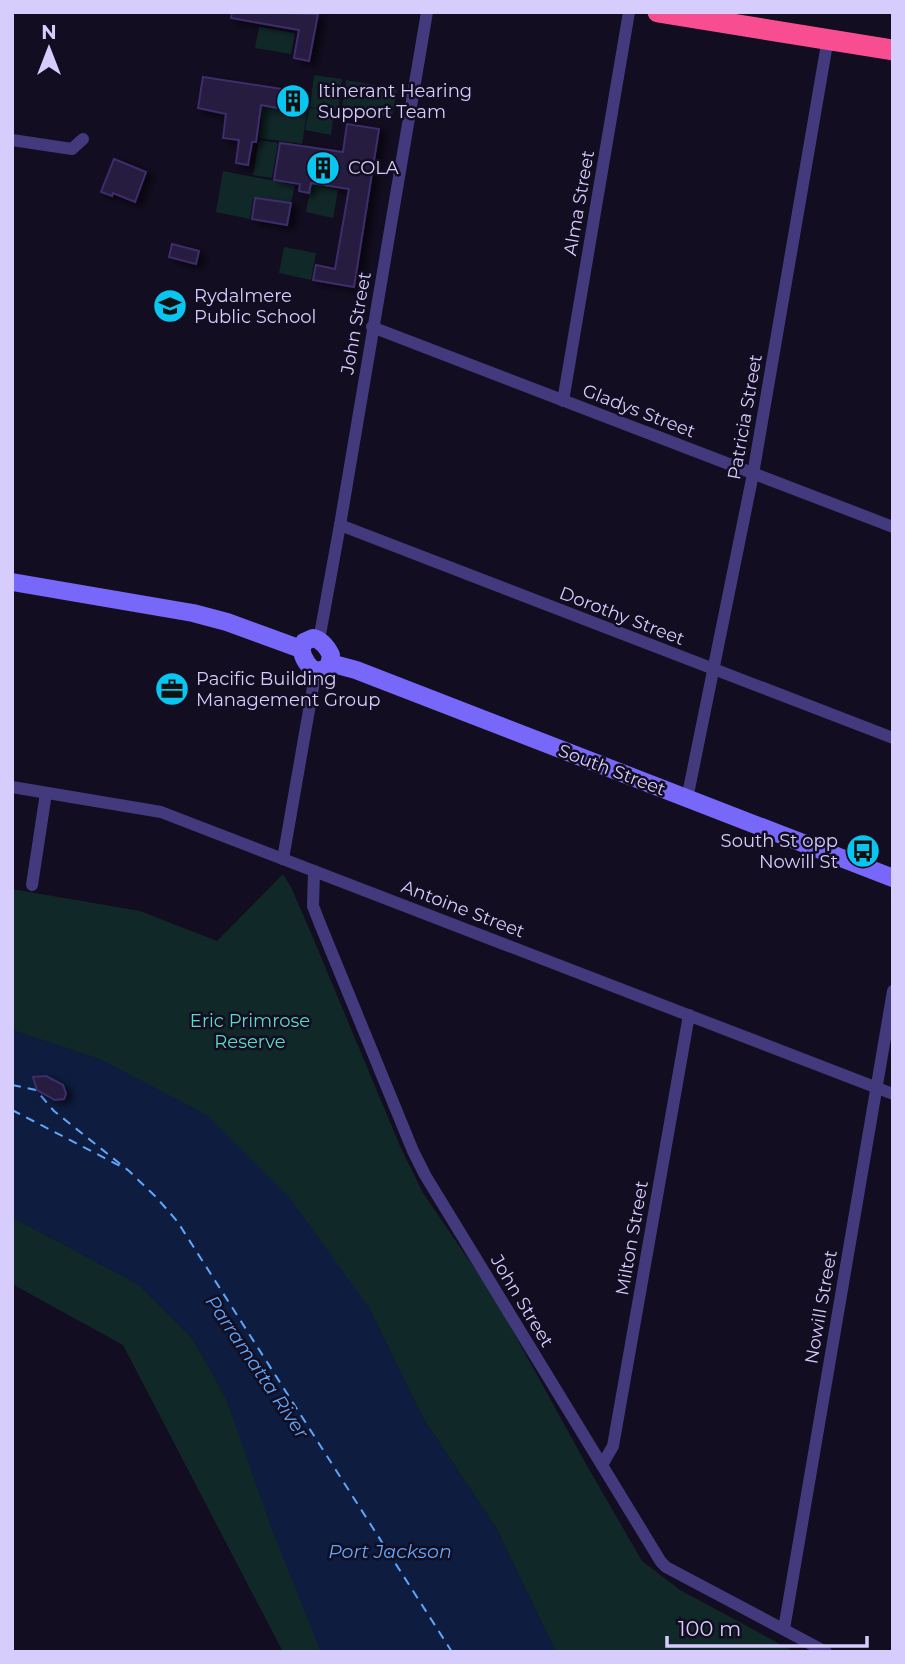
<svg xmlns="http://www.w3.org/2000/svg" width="905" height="1664" font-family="Montserrat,sans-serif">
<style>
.green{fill:#112829}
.water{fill:#0d1c3f}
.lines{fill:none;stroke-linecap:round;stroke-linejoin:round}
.ferry{stroke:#5fa6fa;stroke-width:2;stroke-dasharray:9 7;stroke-linecap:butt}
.building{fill:#251a40;stroke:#3e2d6b;stroke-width:2;filter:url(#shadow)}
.street{stroke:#423a7d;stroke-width:12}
.secondary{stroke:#7768fa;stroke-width:18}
.highway{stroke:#f94d92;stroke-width:21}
.labels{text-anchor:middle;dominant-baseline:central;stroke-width:5;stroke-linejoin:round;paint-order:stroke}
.poi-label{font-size:18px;fill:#d7cdfd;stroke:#120d20;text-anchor:start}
.street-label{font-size:18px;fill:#d7cdfd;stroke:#120d20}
.park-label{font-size:18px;fill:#5cdbc5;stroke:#120d20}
.water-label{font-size:19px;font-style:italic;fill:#5fa6fa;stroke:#120d20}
</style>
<defs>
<filter id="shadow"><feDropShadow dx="6" dy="3.5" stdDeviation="3.5" flood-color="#0009"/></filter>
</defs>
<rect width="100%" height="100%" fill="#120d20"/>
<g class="green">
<polygon points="259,27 295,33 291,54 255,48"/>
<polygon points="314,75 342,79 338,112 334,111 331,135 305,130 309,108 326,110 310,107"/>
<polygon points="346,80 397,89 392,118 342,108"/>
<polygon points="232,101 307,112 302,144 259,138 261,118 230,112"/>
<polygon points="259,140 278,143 272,178 253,175"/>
<polygon points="223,171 295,185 291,203 253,198 250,219 216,212"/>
<polygon points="311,184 338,190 333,218 306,212"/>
<polygon points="284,247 316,253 311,280 279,273"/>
<polygon points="283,874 291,887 316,945 400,1146 423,1193 493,1295 586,1464 642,1561 680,1590 795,1652 556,1652 496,1528 423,1418 368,1306 102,1060 12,1030 12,889 140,911 217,941"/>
<polygon points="12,1217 138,1284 193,1339 226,1398 321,1652 283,1652 123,1345 12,1284"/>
</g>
<polygon class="water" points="12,1030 102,1060 207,1115 289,1197 368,1306 423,1418 496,1528 556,1652 321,1652 272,1530 226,1398 193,1339 138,1284 12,1217"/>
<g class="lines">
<g class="ferry">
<polyline points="12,1085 36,1090 54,1111 129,1171 156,1197 177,1221 452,1652"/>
<polyline points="12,1110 122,1167"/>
</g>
</g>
<g class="building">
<polygon points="232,12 318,14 309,61 294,58 299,30 231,18"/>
<polygon points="203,77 302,92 300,112 261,105 256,142 252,142 248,165 236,163 239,140 223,138 226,114 198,108"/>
<polygon points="347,124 379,129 354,287 313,280 316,265 335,269 349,189 311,183 309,193 299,191 300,184 274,180 280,143 343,152"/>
<polygon points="114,159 146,172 135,202 113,193 112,196 101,192"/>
<polygon points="255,198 291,203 287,225 252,219"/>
<polygon points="172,244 199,251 196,264 169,257"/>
<polygon points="46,1076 63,1085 66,1094 64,1099 55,1100 37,1090 33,1077"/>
</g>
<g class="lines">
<g class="street">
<polyline points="12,140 72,149 83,139"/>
<polyline points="372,327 893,527"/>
<polyline points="563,401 629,12"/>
<polyline points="340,525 893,738"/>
<polyline points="319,640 340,525 427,12"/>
<polyline points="12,787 161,812 893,1094"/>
<polyline points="687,799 753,474 828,38"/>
<polyline points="283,859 316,670"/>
<polyline points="314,871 313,906 320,924 413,1151 425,1175 661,1562 666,1567 826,1652"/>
<polyline points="32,885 46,793"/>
<polyline points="602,1465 613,1446 689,1015"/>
<polyline points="784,1629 893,991"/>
</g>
<g class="secondary">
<polyline points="12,582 193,613 227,622 301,649"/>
<path d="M 313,638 C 322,640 327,647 331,655 L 329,666 L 320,671 L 312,669 C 304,661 299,651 304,642 Z"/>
<polyline points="330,663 356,670 893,878"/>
</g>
<polyline class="highway" points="658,12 893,50"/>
</g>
<defs>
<g id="building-disc" transform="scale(1.75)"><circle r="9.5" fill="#08c6ef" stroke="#120d20"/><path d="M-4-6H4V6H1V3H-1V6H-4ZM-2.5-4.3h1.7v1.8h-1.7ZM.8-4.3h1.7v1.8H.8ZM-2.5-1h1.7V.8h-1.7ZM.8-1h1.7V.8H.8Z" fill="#111"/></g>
<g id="school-disc" transform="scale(1.75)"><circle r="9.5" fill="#08c6ef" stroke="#120d20"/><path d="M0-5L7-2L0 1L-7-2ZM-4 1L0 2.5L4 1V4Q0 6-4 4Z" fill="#111"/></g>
<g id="office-disc" transform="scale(1.75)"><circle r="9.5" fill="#08c6ef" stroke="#120d20"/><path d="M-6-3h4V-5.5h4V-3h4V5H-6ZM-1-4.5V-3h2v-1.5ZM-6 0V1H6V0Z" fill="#111"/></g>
<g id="bus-disc" transform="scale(1.75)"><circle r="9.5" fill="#08c6ef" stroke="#120d20"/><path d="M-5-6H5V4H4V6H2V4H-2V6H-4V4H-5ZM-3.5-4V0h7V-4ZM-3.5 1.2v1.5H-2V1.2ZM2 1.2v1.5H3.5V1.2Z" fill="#111"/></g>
</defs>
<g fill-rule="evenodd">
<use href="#building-disc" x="293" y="101"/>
<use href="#building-disc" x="323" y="168"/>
<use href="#school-disc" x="170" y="306"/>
<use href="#office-disc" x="172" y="689"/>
<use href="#bus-disc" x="863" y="851"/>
</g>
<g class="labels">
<g class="poi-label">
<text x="318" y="91">Itinerant Hearing<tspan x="318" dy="21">Support Team</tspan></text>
<text x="348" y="168">COLA</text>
<text x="194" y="296">Rydalmere<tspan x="194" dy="21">Public School</tspan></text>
<text x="196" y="679">Pacific Building<tspan x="196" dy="21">Management Group</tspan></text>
<text x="838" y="841" text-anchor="end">South St opp<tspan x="838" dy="21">Nowill St</tspan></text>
</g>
<g class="street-label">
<text transform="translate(579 203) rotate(-80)">Alma Street</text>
<text transform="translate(356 323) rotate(-80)">John Street</text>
<text transform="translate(639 411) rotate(21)">Gladys Street</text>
<text transform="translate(745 417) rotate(-80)">Patricia Street</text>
<text transform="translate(622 616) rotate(21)">Dorothy Street</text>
<text transform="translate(612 770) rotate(21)">South Street</text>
<text transform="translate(463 909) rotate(21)">Antoine Street</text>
<text transform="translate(632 1238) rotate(-80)">Milton Street</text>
<text transform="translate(522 1301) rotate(59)">John Street</text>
<text transform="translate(821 1307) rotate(-80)">Nowill Street</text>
</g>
<g class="park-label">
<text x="250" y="1021">Eric Primrose<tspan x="250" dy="21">Reserve</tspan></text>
</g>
<g class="water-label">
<text transform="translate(257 1367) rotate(56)">Parramatta River</text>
<text x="390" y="1551">Port Jackson</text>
</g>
</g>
<rect width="905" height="1664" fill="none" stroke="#d7cdfd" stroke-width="28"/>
<g transform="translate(49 49)" stroke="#120d20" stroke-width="5" paint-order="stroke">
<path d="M0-5L12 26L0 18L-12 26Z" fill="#d7cdfd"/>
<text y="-10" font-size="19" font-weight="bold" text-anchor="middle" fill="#d7cdfd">N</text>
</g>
<path d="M667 1636v10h200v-10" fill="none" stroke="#d7cdfd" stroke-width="3.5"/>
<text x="678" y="1636" font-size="21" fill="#d7cdfd" stroke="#120d20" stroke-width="5" paint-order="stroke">100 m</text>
</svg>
